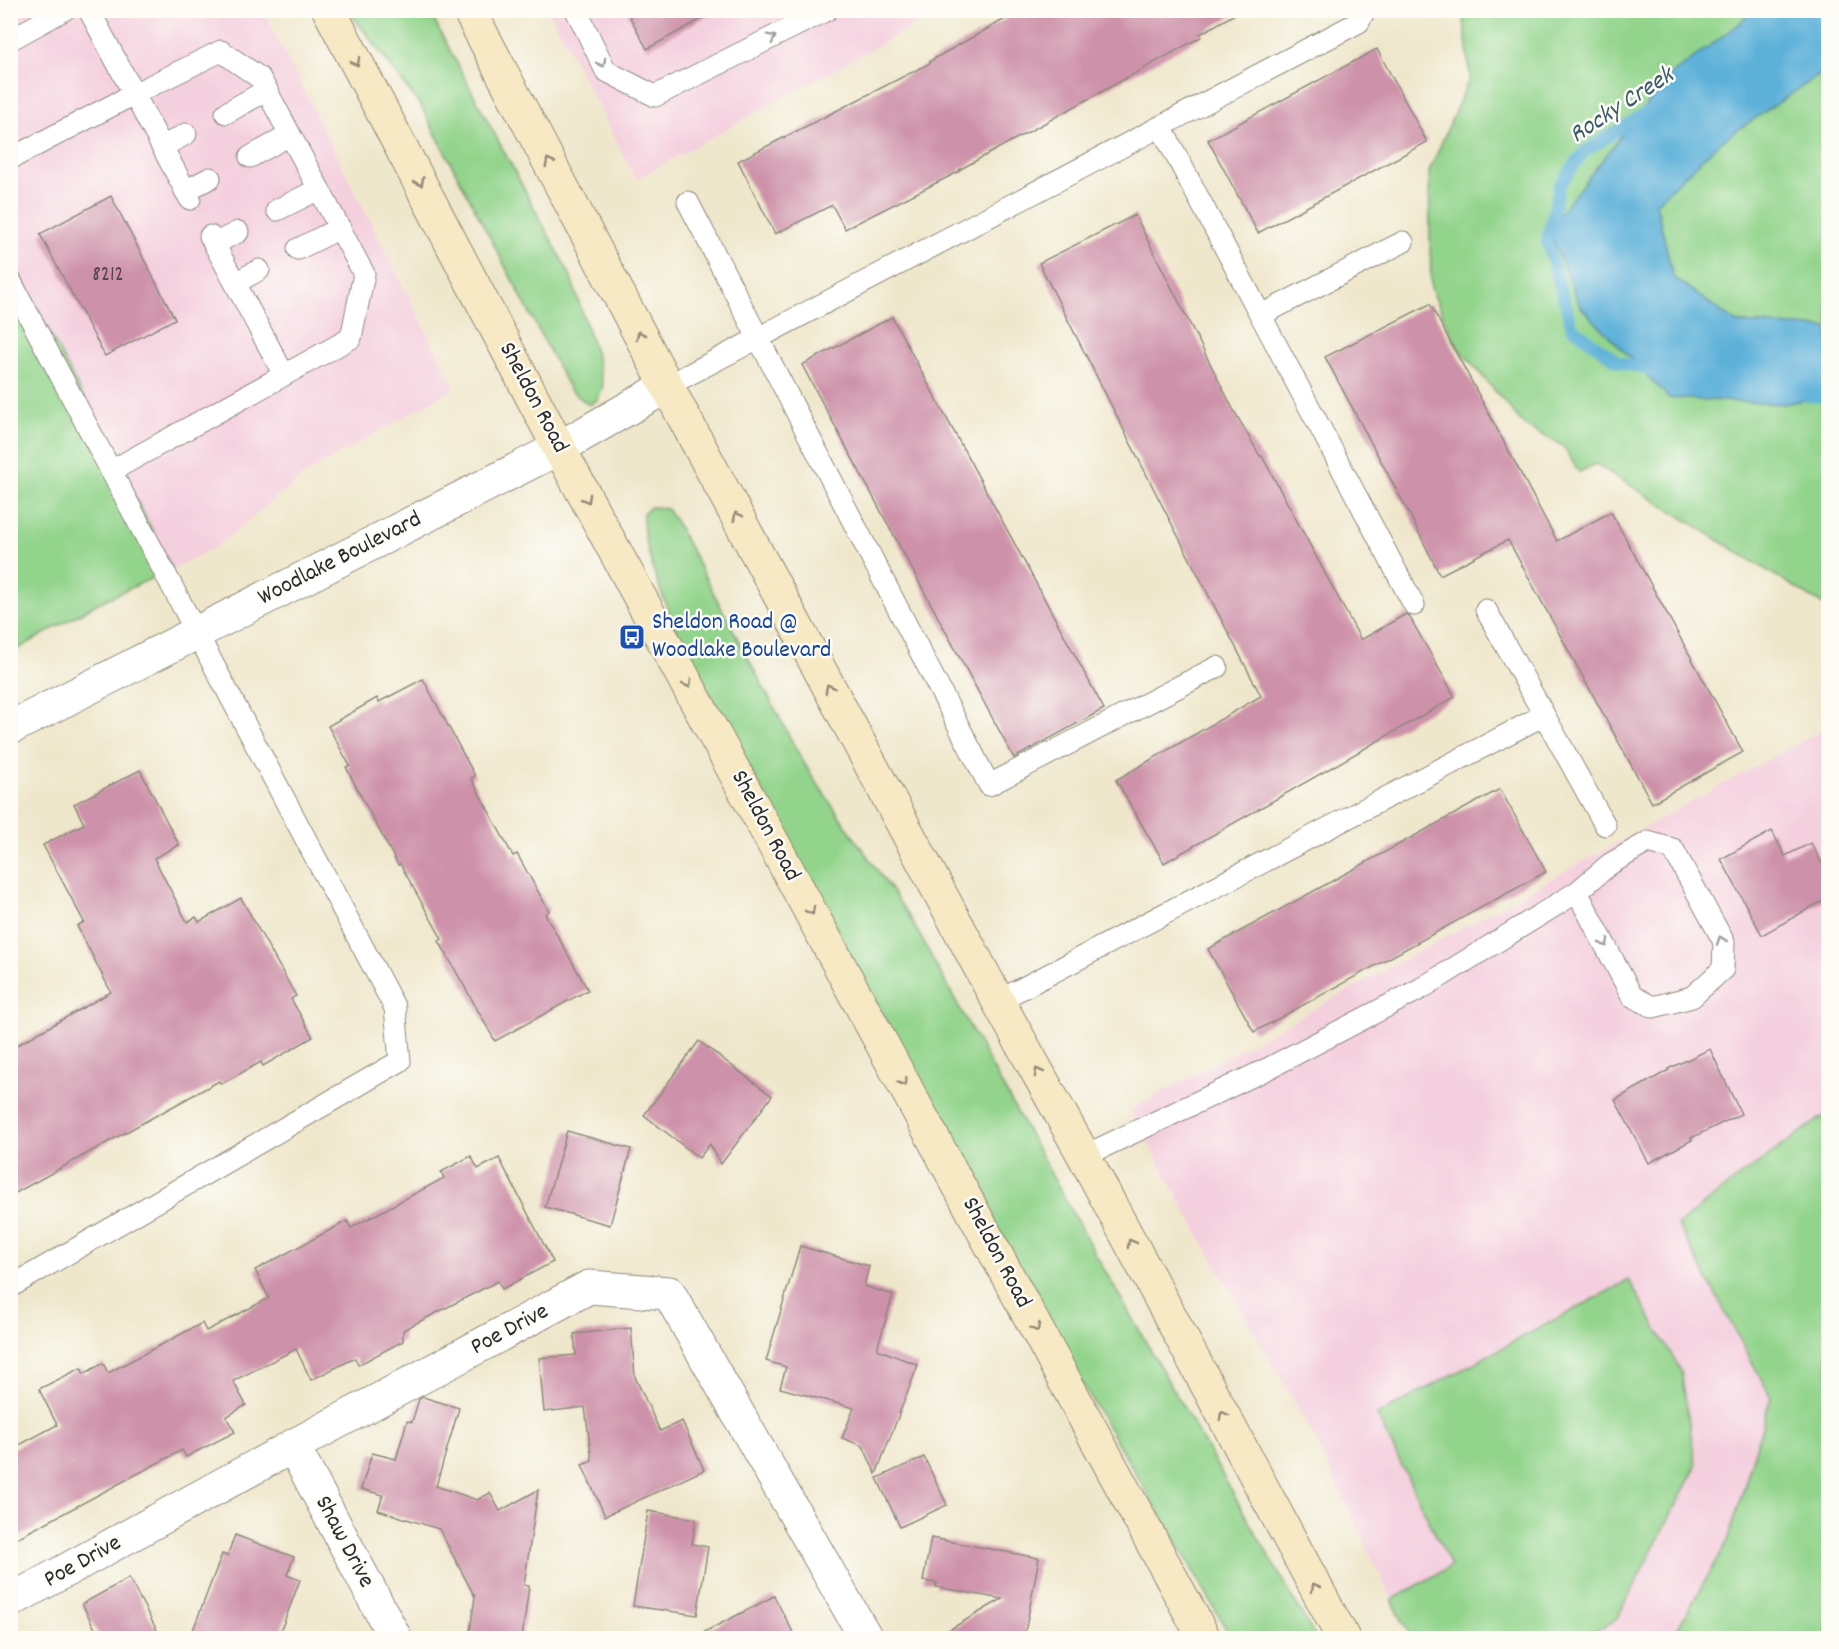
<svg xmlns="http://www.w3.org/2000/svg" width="1839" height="1649" font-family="Dekko,sans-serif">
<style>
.built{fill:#f4cfde}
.green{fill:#93d48c;stroke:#5f805c;stroke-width:1.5}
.water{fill:#5db1d9;stroke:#446e82;stroke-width:1.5}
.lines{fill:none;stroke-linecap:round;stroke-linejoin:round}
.stream{stroke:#5db1d9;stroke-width:12}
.building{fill:#cd91a9}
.service-casing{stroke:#8d897c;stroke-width:23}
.minor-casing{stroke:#8d897c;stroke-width:35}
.tertiary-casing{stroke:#8d897c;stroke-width:35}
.secondary-casing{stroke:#8d897c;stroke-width:35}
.service{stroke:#fff;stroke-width:21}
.minor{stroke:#fff;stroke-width:33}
.tertiary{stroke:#fff;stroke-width:33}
.secondary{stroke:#f7e9c3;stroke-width:33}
.oneway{stroke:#a0a0a0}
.oneway2{stroke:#918a77}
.labels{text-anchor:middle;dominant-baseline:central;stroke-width:5;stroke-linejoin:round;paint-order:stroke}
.number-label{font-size:21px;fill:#54444a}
.street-label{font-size:24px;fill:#2b2b2b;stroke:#fdfcf7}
.transit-label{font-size:24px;fill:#164399;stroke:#fdfcf7;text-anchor:start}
.water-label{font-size:26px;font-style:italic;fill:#3c5a68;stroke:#fdfcf7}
</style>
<rect width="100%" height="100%" fill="#fdfcf7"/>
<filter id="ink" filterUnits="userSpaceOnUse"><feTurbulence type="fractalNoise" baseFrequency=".0167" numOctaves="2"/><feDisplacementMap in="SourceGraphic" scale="12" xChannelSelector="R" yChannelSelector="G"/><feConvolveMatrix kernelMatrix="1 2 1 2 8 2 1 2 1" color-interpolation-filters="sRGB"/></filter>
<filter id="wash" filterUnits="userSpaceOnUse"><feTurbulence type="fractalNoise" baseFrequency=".008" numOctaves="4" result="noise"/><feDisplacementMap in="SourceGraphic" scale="24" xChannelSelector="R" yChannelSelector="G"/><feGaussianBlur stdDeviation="1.35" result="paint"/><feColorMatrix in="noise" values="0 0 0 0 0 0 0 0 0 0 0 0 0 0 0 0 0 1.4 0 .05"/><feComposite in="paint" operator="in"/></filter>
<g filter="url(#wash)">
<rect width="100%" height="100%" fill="#efe7cc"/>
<g class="built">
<polygon points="11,11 263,11 455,388 308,472 216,547 172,569 11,256"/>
<polygon points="549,11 940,11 636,179"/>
<polygon points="1828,727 1828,1113 1741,1175 1678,1225 1771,1397 1728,1541 1672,1638 1582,1638 1616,1620 1629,1280 1377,1415 1451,1566 1392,1600 1313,1435 1198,1233 1130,1110"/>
</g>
<g class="green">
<polygon points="349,11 429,11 570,275 597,358 603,388 597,400 589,405 570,390 421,106"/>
<polygon points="1463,11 1751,11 1548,229 1784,404 1828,395 1828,608 1596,464 1579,472 1563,446 1525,426 1456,345 1431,288 1429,172 1470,77"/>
<polygon points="1828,69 1828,328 1737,323 1673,277 1656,203 1720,142"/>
<polygon points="10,256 172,569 100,602 11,653"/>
<path d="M 651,507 L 666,508 L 676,522 L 802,760 C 836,814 875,865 910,918 L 1093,1250 L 1316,1638 L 1231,1638 L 1183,1553 L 1078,1377 L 680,639 C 666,605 642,551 643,513 Z"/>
<polygon points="1828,1113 1828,1638 1672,1638 1728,1541 1771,1397 1678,1225 1741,1175"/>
<polygon points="1629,1280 1681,1371 1696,1466 1616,1620 1582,1638 1411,1638 1392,1600 1451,1566 1377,1415"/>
</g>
<polygon class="water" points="1751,11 1828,11 1828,69 1720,142 1656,203 1673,277 1737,323 1828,328 1828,395 1784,404 1669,398 1580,306 1548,228 1669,76 1739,24"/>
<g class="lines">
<g class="stream">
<polyline points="1647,112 1584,152 1559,186 1547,242 1572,327 1618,362 1654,371"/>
<polyline points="1807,396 1828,397"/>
</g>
</g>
<g id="blocks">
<g class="building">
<polygon points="626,10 718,10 647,49"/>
<polygon points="1021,10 1242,10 1200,34 1201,37 959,170 960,171 845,229 832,205 775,234 738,161 930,63 930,61"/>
<polygon points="1377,49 1427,142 1258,233 1208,140"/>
<polygon points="111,196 175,319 105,356 40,234"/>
<polygon points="1135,215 1233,409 1260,456 1262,456 1361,640 1406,614 1409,616 1455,697 1164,863 1116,780 1261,696 1165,511 1039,263"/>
<polygon points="1430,304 1557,541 1611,512 1743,752 1652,803 1508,540 1440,575 1411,517 1325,357"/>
<polygon points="892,317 1104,709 1014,758 802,365"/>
<polygon points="423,679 475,776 471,778 513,856 517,854 549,911 545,914 588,990 495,1041 439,941 442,939 400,864 398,865 363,800 346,767 350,766 328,726 377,698 379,702"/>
<polygon points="140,770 179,845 154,858 187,922 196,917 199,922 241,898 296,996 291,999 313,1037 263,1066 261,1062 221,1084 219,1081 10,1196 10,1049 111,992 77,926 84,922 43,845 84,824 74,804"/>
<polygon points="1500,789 1546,872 1254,1032 1208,949"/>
<polygon points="1772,831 1785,856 1811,843 1828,875 1828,898 1762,935 1721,859"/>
<polygon points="699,1041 772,1096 721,1164 710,1144 699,1158 644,1115"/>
<polygon points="1710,1049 1741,1114 1691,1138 1692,1140 1649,1163 1615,1100 1669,1070 1668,1069"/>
<polygon points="567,1131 631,1149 610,1225 545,1207"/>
<polygon points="471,1156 478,1169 499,1158 553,1262 502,1289 498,1281 403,1330 403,1341 358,1365 355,1358 311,1380 296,1349 233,1381 246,1405 226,1417 235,1432 186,1457 182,1450 10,1542 10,1450 57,1425 39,1389 81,1368 84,1374 103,1363 108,1373 202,1323 206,1331 269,1298 255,1270 347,1221 351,1228 444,1178 441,1172"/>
<polygon points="800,1246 869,1266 864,1286 893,1295 877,1349 918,1365 876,1474 863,1446 842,1438 854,1408 780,1388 786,1367 766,1361"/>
<polygon points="631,1328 635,1377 660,1431 682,1421 704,1470 605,1516 582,1465 592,1461 585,1407 544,1412 539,1358 576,1355 574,1334"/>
<polygon points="423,1397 459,1408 436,1486 477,1500 490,1493 500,1511 538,1490 524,1585 529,1586 522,1638 469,1638 475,1597 439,1529 378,1510 383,1495 361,1489 372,1453 396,1459 407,1421 412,1422 419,1399"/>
<polygon points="924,1457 947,1505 900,1527 877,1478"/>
<polygon points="648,1511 696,1519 692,1544 708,1547 697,1615 633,1606"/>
<polygon points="235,1535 294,1557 287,1575 300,1580 278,1638 190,1638 222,1554 227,1556"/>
<polygon points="931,1538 1039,1558 1024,1638 935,1638 1002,1599 936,1587 937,1583 923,1581"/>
<polygon points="129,1578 161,1638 100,1638 82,1604"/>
<polygon points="774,1596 796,1638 693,1638"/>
</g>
</g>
</g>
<g filter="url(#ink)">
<use href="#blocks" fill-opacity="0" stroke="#8d897c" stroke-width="1.5"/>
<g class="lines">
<g class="service-casing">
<g id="service">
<polyline points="89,10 190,199"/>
<polyline points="576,10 606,71 655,96 827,10"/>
<polyline points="10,40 64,10"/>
<polyline points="226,113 267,90"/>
<polyline points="1161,127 1414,605"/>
<polyline points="162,147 186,134"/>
<polyline points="250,157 290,135"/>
<polyline points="10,159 134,94 221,51 260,78 364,274 351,338 111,471"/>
<polyline points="185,191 210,178"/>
<polyline points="688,202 989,785 1217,667"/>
<polyline points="277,210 319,189"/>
<polyline points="210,236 284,375"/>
<polyline points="214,244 238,232"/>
<polyline points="298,249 340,228"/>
<polyline points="10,280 395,1008 400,1061 10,1287"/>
<polyline points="235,283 259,270"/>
<polyline points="1261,315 1403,242"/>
<polyline points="667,386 1359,22 1365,10"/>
<polyline points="1486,610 1605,825"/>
<polyline points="998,1001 1544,715"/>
<polyline points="1084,1156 1267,1069 1422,988 1577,892 1610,864 1648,842 1673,849 1724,942 1723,969 1692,997 1653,1007 1632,996 1577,892"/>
</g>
</g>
<g class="minor-casing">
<g id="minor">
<polyline points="293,1446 395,1638"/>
<polyline points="10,1601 293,1446 589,1287 669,1293 866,1638"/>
</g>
</g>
<g class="tertiary-casing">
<polyline id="tertiary" points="10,728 559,448 667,386"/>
</g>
<g class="secondary-casing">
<g id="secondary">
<polyline points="329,10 559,448 1204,1638"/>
<polyline points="469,10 667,386 998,1001 1084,1156 1343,1638"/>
</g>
</g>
<use href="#service" class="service"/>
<use href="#minor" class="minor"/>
<use href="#tertiary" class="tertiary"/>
<use href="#secondary" class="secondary"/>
</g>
<defs><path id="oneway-chevron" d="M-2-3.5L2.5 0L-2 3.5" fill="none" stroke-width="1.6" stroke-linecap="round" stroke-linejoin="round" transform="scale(1.5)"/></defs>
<g class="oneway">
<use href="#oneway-chevron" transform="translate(772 38) rotate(-27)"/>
<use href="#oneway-chevron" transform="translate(602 63) rotate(62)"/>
<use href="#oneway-chevron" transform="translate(1721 940) rotate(-109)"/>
<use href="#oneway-chevron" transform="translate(1605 943) rotate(62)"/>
</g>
<g class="oneway2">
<use href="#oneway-chevron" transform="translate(356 62) rotate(62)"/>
<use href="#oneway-chevron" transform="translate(549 162) rotate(-118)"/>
<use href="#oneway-chevron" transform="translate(420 182) rotate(62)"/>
<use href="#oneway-chevron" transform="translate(640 335) rotate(-118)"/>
<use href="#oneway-chevron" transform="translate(587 499) rotate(61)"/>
<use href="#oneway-chevron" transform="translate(737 516) rotate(-118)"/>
<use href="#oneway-chevron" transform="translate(688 684) rotate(62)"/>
<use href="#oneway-chevron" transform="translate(829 688) rotate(-118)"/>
<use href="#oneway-chevron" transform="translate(811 911) rotate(62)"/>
<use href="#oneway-chevron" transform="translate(1038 1072) rotate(-119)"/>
<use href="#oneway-chevron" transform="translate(903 1082) rotate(62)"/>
<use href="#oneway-chevron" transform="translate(1131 1243) rotate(-118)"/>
<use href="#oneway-chevron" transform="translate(1036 1328) rotate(62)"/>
<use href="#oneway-chevron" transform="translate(1223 1415) rotate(-118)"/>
<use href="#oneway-chevron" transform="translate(1315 1587) rotate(-118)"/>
</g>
</g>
<defs>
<g id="bus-square" transform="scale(1.35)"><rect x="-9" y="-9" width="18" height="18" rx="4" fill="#1a4fb4" stroke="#fdfcf7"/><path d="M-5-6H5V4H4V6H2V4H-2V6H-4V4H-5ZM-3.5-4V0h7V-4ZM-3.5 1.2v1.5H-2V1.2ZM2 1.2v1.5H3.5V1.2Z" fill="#fff"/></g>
</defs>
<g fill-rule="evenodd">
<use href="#bus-square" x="632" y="637"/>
</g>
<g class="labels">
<g class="number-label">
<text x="108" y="276">8212</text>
</g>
<g class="street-label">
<text transform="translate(533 398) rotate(62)">Sheldon Road</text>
<text transform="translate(340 559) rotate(-27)">Woodlake Boulevard</text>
<text transform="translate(765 826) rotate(62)">Sheldon Road</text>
<text transform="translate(996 1253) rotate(62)">Sheldon Road</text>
<text transform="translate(510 1330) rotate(-28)">Poe Drive</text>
<text transform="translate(344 1542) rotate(62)">Shaw Drive</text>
<text transform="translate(83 1562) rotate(-29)">Poe Drive</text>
</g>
<g class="transit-label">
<text x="652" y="623">Sheldon Road @<tspan x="652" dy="28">Woodlake Boulevard</tspan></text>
</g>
<g class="water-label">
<text transform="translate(1622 106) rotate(-33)">Rocky Creek</text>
</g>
</g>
<rect width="1839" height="1649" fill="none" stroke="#fdfcf7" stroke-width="36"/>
</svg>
